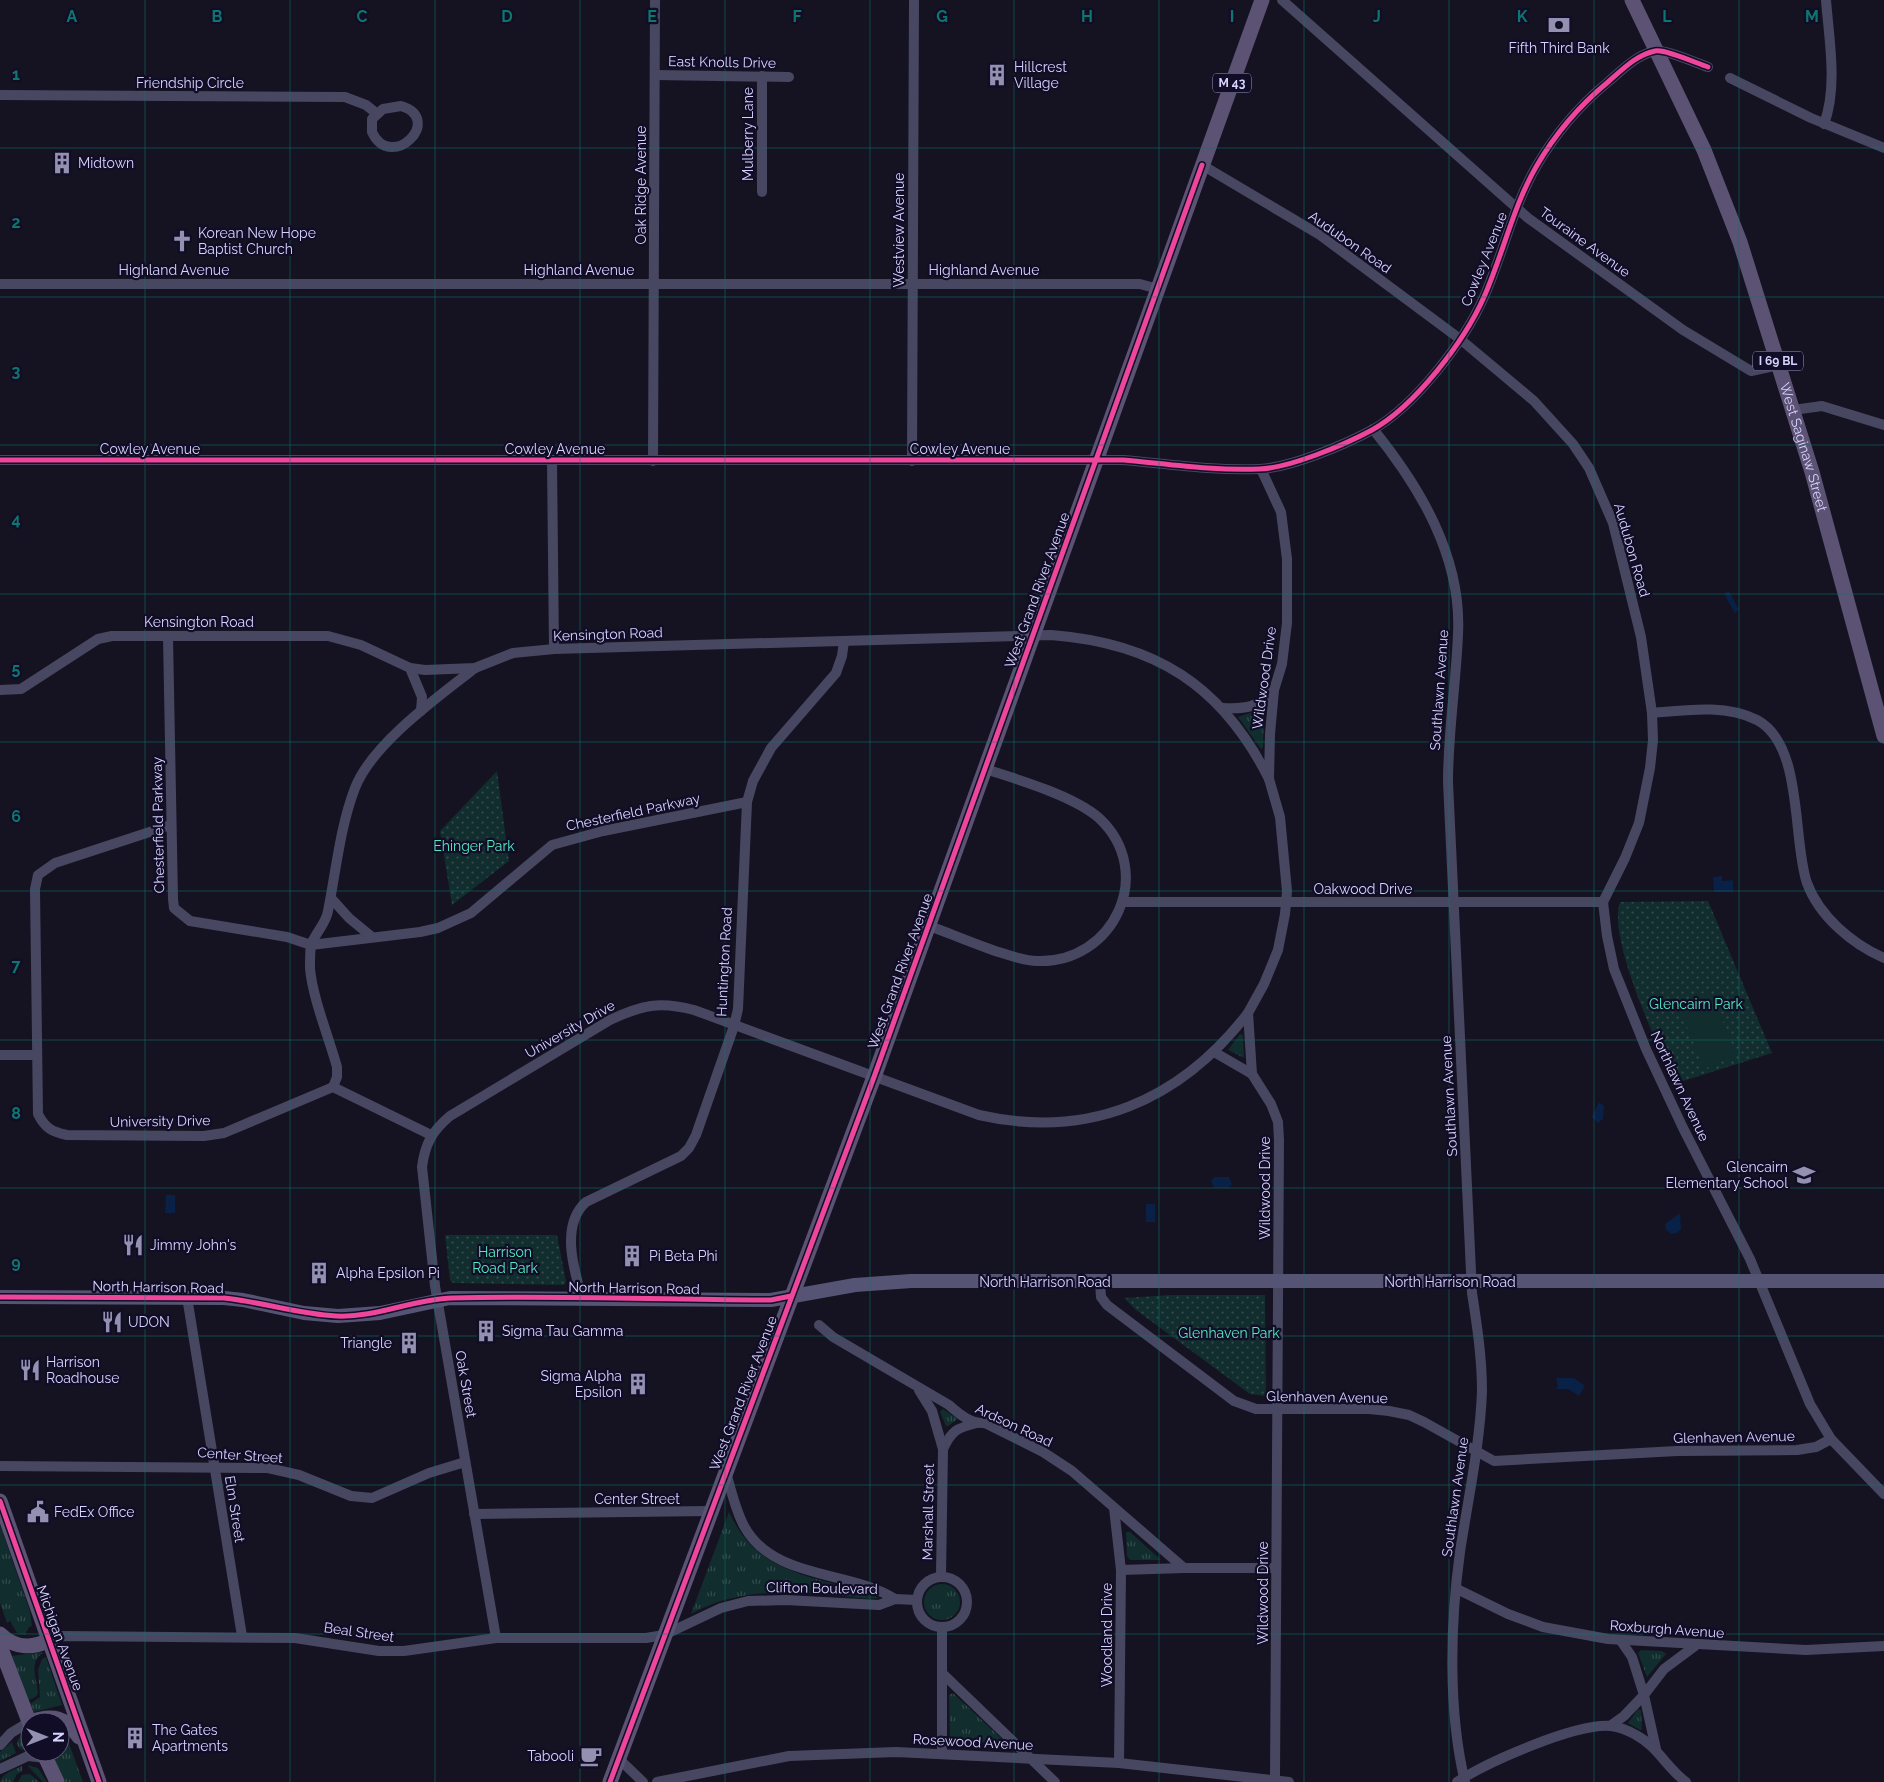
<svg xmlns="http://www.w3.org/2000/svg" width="1884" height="1782" font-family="Raleway,sans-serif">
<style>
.grass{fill:url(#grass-tufts)}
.park{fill:url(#park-dots)}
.pitch{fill:#112d2d}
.water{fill:#092147}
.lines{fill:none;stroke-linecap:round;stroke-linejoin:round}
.street{stroke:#484762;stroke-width:10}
.secondary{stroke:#565474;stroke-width:14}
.primary{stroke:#5c5273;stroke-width:15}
.cycleway-casing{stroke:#110d27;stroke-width:8}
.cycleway{stroke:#ed469a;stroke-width:5}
.grid{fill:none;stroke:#0f766e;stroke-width:1;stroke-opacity:0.55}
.labels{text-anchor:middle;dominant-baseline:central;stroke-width:4.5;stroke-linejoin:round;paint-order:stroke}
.shield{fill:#110d27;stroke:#9c98be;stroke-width:1}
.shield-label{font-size:12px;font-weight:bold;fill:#d7d3ff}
.poi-label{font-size:14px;fill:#d7d3ff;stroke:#110d27;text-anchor:start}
.street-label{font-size:14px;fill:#d7d3ff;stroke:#110d27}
.park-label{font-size:14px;fill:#56e8c0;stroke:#110d27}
.grid-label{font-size:16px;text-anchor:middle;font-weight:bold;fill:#0f766e;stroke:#110d27;stroke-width:4.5;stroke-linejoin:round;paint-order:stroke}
</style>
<defs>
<pattern id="grass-tufts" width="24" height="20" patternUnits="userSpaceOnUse" patternTransform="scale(1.25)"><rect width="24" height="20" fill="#112d2d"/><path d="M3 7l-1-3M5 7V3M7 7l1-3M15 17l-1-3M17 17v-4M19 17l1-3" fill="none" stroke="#334b4c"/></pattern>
<pattern id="park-dots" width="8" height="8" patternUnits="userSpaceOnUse" patternTransform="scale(1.25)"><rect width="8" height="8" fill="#112d2d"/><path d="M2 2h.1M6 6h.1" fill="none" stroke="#334b4c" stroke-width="1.8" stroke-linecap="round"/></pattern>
</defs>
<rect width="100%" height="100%" fill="#151321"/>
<g class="grass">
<polygon points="1262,709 1264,711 1263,747 1261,749 1238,717"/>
<polygon points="1240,1034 1243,1035 1244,1058 1228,1050"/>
<polygon points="943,1409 958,1419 948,1426 946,1426 940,1412"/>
<path d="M 729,1512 C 753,1565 794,1573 846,1587 C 856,1590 872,1592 878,1598 C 865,1600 847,1596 833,1595 C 783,1591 736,1589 691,1614 Z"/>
<polygon points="0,1525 30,1611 32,1626 29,1627 25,1635 17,1633 10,1621 7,1623 0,1603"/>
<polygon points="1126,1532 1130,1532 1161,1560 1130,1560 1127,1556"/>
<circle cx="942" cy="1602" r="18"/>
<polygon points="1641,1650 1662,1651 1666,1654 1647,1677 1638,1653"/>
<path d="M 42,1652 L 44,1653 C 27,1660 38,1681 38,1694 L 34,1698 L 28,1700 L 12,1656 Z"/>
<polygon points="46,1657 62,1705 34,1712 30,1704 40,1697 38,1670 42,1659"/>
<polygon points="953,1693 1002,1739 1002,1743 950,1741 949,1695"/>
<polygon points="1638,1709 1641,1710 1642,1729 1640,1730 1628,1723"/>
<polygon points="60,1733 64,1733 67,1738 83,1782 64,1782 52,1752 60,1752"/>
<circle cx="24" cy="1743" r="7"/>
<polygon points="12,1742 16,1753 0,1761 0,1752"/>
<polygon points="27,1765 38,1768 47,1782 43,1782"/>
<path d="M 22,1766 L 22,1771 L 17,1774 L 13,1782 L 0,1782 C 2,1773 14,1770 22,1766 Z"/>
<polygon points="30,1774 39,1782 18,1782 22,1775"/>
</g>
<g class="park">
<polygon points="497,771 509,861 452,905 440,831"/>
<path d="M 1708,901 L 1772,1053 L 1677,1083 C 1658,1050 1607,937 1620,902 Z"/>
<polygon points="445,1235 557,1235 566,1282 564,1285 453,1283 450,1280"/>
<polygon points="1171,1295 1265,1295 1266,1396 1250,1394 1136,1310 1124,1298"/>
</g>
<polygon class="pitch" points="1710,990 1736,1055 1704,1069 1678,1004"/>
<g class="water">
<polygon points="1729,591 1739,610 1735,613 1724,594"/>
<polygon points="1722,876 1722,881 1733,880 1733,892 1714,892 1713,877"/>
<polygon points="1599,1102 1604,1106 1603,1119 1598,1123 1592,1117"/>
<polygon points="1214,1177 1229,1177 1232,1184 1229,1188 1214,1188 1211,1181"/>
<polygon points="166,1195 175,1195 175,1213 165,1213"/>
<rect x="1146" y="1204" width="9" height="18"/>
<polygon points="1680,1213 1681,1229 1677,1233 1671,1234 1666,1230 1665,1224"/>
<polygon points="1556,1378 1574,1378 1585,1386 1579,1396 1568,1389 1556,1389 1558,1386"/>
</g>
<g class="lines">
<g class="street">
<polyline points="1282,0 1528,218 1683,330 1751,371 1779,365"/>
<polyline points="655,75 789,77"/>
<polyline points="1730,78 1811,118 1884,148"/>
<polyline points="0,95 345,97 366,105 376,113"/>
<path d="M 401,106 C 445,119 391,173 372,132 L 372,119 L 383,109 Z"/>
<path d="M 1824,124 C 1838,87 1829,39 1826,0"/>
<path d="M 1202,165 L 1320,235 L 1460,339 L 1534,401 L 1573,444 L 1589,468 L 1613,523 L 1641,637 L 1652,713 C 1686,710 1726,704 1757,720 C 1804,745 1792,840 1807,883 C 1819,916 1852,944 1884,958"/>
<polyline points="762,192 762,76"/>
<polyline points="0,284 1140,284 1158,289"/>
<polyline points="1793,410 1822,406 1884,425"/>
<path d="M 1373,429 C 1420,487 1462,557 1458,634 C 1456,684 1448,732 1448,782 L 1472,1293 C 1477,1325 1482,1358 1482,1391 C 1480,1445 1468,1499 1460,1552 C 1450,1624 1448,1712 1465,1782"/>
<path d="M 0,460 L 1123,460 C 1168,464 1213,471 1259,469 C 1290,468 1344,445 1372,430 C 1415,406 1464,342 1484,297 C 1503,254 1513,207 1536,167 C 1555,134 1580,105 1608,82 C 1622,70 1636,55 1655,51 C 1665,49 1696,63 1708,67"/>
<polyline points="552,461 554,649"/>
<polyline points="653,461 655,0"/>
<polyline points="912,461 914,0"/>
<polyline points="1261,469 1281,512 1287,559 1287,623 1282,664 1274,690 1270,734 1269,779 1280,817 1287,891 1285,914 1278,950 1264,984 1248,1013 1252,1074 1271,1104 1278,1122 1279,1140 1275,1779"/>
<polyline points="168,637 173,899 174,908 190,921 287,937 311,945 420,932 438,928 471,913 552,845 603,831 747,802"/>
<polyline points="410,668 422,697 421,711"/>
<path d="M 0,690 L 21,689 L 98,639 L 112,636 L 328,636 L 361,645 L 410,668 L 425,670 L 475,668 L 513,653 L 554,649 L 1051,635 C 1155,643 1222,685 1269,779"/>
<path d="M 1223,708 C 1247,709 1256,708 1274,690"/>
<polyline points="1652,713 1653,740 1650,768 1639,823 1625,858 1603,902 1607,936 1614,969 1646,1049 1683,1128 1750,1259 1810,1404 1831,1439 1884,1494"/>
<path d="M 171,825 L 55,863 L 38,875 L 35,889 L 38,1114 C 45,1128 52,1132 67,1135 L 204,1136 L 224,1133 L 333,1087 L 431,1135"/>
<polyline points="331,898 349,918 372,937"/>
<polyline points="1122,902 1603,902"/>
<path d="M 929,926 C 956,935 1010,960 1037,961 C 1114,964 1157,872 1099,818 C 1074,796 1017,779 985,769"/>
<polyline points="1214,1052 1252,1074"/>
<polyline points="0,1055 37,1055"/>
<path d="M 333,1087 L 337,1077 L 337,1067 C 329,1038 312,996 310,968 C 310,961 310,951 311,945 C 315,933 326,924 328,911 C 336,871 340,827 355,788 C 372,744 438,697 475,668"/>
<polyline points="1100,1282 1101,1297 1107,1305 1234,1401 1256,1409 1369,1409 1389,1411 1409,1415 1424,1422 1494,1461 1677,1451 1797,1450 1816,1447 1831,1439"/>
<polyline points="187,1297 242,1636"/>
<path d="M 582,1298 C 574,1270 560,1225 586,1202 L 681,1156 L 689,1148 L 696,1135 L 734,1026 L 738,1009 L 747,802 L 753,781 L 771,748 L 836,673 L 842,656 L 844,641"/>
<path d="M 819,1325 L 833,1337 L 949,1405 C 959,1414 971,1424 985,1423 L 1043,1452 L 1072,1471 L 1184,1568 L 1276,1568"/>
<polyline points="919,1390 932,1411 943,1449 941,1576"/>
<path d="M 943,1449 C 952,1430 957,1428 977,1423"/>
<polyline points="0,1466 268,1468 299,1475 351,1496 372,1498 429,1473 465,1462"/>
<path d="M 726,1472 C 731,1490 735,1509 744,1526 C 773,1580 850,1570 895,1599"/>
<polyline points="1114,1508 1121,1570 1119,1763"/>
<polyline points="474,1514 710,1511"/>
<polyline points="1121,1570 1184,1568"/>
<circle cx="942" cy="1602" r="25"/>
<polyline points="1457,1589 1508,1614 1543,1627 1608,1639 1806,1650 1884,1646"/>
<polyline points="942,1627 942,1673 1055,1782"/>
<path d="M 496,1638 L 435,1286 L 422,1167 C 425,1144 432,1131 450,1116 L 610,1020 C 642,1005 659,1001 694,1010 L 979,1115 C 1089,1140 1180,1101 1248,1013"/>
<polyline points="49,1640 61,1636 295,1638 379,1651 404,1651 496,1638 646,1638 664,1635 721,1608 748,1601 786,1600 879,1605 895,1599 916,1600"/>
<polyline points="1610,1726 1624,1716 1644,1695 1632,1657 1621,1641"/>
<polyline points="0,1745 11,1733 29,1722"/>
<polyline points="1656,1749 1644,1695 1664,1669 1695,1646"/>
<polyline points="942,1754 942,1673"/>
<polyline points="618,1758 643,1782"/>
<polyline points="0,1769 28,1756 46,1758"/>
<polyline points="657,1782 789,1756 896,1752 1119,1763 1289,1782"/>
<path d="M 1457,1782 C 1487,1762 1576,1723 1611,1726 C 1619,1727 1629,1731 1636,1735 C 1657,1746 1667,1768 1686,1782"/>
</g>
<polyline class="secondary" points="0,1297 224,1298 243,1300 304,1313 338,1316 380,1313 450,1298 771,1300 855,1285 911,1281 1884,1281"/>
<g class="primary">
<path id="s1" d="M 1632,0 L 1704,150 L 1740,242 L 1812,472 L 1884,736"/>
<polyline points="0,1501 99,1782"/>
<path d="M 0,1634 C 14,1648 32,1649 49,1640"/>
<polyline points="0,1646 30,1724"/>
<path d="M 30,1722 C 52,1714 66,1717 79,1737"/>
<polyline points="43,1752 57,1782"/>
<polyline points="610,1782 874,1077 1262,0"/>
</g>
<g class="cycleway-casing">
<g id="cycleway">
<path d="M 0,460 L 1123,460 C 1168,464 1213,471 1259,469 C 1290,468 1344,445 1372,430 C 1415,406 1464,342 1484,297 C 1503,254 1513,207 1536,167 C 1555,134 1580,105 1608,82 C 1622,70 1636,55 1655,51 C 1665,49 1696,63 1708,67"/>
<path d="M 0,1297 L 224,1298 C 262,1302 298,1314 336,1316 C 376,1318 413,1299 452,1298 C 558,1295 665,1300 771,1300 L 791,1296"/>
<polyline points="0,1501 99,1782"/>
<polyline points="610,1782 874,1077 1202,165"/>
</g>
</g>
<use href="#cycleway" class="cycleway"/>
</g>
<path class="grid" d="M 145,0 L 145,1782M 290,0 L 290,1782M 435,0 L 435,1782M 580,0 L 580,1782M 725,0 L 725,1782M 870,0 L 870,1782M 1014,0 L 1014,1782M 1159,0 L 1159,1782M 1304,0 L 1304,1782M 1449,0 L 1449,1782M 1594,0 L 1594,1782M 1739,0 L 1739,1782M 0,148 L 1884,148M 0,297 L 1884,297M 0,445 L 1884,445M 0,594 L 1884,594M 0,742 L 1884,742M 0,891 L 1884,891M 0,1040 L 1884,1040M 0,1188 L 1884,1188M 0,1336 L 1884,1336M 0,1485 L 1884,1485M 0,1634 L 1884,1634"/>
<defs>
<g id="bank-bare" transform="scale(1.725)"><path d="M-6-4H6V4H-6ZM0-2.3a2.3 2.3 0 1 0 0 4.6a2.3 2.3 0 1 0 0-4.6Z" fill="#9390b1" stroke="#110d27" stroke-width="2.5" paint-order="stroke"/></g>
<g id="building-bare" transform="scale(1.725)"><path d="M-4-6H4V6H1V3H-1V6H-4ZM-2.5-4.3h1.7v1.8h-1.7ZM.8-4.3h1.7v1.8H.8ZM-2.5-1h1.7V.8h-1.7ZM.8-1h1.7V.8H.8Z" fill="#9390b1" stroke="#110d27" stroke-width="2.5" paint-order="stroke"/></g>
<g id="church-bare" transform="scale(1.725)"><path d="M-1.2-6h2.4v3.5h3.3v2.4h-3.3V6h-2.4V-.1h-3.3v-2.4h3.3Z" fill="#9390b1" stroke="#110d27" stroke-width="2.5" paint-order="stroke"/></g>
<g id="school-bare" transform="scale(1.725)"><path d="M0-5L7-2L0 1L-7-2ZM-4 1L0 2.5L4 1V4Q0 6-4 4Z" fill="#9390b1" stroke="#110d27" stroke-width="2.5" paint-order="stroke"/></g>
<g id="restaurant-bare" transform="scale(1.725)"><path d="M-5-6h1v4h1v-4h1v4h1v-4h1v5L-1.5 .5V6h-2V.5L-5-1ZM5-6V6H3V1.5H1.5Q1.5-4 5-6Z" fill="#9390b1" stroke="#110d27" stroke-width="2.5" paint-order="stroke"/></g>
<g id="civic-bare" transform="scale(1.725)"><path d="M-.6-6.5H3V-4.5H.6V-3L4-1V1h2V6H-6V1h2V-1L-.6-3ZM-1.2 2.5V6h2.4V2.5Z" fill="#9390b1" stroke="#110d27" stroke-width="2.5" paint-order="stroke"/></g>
<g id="cafe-bare" transform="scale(1.725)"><path d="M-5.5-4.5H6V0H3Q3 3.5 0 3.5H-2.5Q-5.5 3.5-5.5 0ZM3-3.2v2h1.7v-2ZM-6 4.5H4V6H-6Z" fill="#9390b1" stroke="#110d27" stroke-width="2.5" paint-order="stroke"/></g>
</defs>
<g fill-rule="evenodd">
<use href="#bank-bare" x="1559" y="25"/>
<use href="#building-bare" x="997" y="75"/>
<use href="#building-bare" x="62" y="163"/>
<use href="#church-bare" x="182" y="241"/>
<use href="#school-bare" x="1804" y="1175"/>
<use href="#restaurant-bare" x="133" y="1245"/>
<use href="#building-bare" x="632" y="1256"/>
<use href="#building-bare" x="319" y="1273"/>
<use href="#restaurant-bare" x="112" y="1322"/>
<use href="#building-bare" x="486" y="1331"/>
<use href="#building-bare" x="409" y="1343"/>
<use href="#restaurant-bare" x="30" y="1370"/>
<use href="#building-bare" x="638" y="1384"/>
<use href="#civic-bare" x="38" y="1512"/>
<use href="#building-bare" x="135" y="1738"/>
<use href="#cafe-bare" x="591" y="1756"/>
</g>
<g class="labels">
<g class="shield">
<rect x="1213" y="73.5" width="38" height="19" rx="4"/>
<rect x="1753" y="351.5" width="50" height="19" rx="4"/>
</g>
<g class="shield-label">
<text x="1232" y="83">M 43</text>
<text x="1778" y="361">I 69 BL</text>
</g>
<g class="poi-label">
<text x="1559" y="48" text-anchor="middle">Fifth Third Bank</text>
<text x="1014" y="67">Hillcrest<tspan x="1014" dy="16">Village</tspan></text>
<text x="78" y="163">Midtown</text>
<text x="198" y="233">Korean New Hope<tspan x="198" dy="16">Baptist Church</tspan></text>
<text x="1788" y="1167" text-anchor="end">Glencairn<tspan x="1788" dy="16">Elementary School</tspan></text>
<text x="150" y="1245">Jimmy John's</text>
<text x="649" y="1256">Pi Beta Phi</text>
<text x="336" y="1273">Alpha Epsilon Pi</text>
<text x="128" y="1322">UDON</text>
<text x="502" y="1331">Sigma Tau Gamma</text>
<text x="392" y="1343" text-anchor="end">Triangle</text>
<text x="46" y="1362">Harrison<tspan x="46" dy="16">Roadhouse</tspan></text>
<text x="622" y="1376" text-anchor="end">Sigma Alpha<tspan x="622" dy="16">Epsilon</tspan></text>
<text x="54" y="1512">FedEx Office</text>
<text x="152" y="1730">The Gates<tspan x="152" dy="16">Apartments</tspan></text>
<text x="574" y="1756" text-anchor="end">Tabooli</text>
</g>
<g class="street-label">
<text transform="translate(722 62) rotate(1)">East Knolls Drive</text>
<text x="190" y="83">Friendship Circle</text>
<text transform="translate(748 134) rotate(-90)">Mulberry Lane</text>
<text transform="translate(641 185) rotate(-90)">Oak Ridge Avenue</text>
<text transform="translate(899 230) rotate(-90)">Westview Avenue</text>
<text transform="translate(1350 242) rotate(35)">Audubon Road</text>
<text transform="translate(1585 242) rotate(36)">Touraine Avenue</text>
<text transform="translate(1484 259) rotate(-68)">Cowley Avenue</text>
<text x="174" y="270">Highland Avenue</text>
<text x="579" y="270">Highland Avenue</text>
<text x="984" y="270">Highland Avenue</text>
<text stroke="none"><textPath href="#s1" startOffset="480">West Saginaw Street</textPath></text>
<text x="150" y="449">Cowley Avenue</text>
<text x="555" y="449">Cowley Avenue</text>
<text x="960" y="449">Cowley Avenue</text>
<text transform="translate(1632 550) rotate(74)">Audubon Road</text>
<text transform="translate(1037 590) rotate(-70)">West Grand River Avenue</text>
<text x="199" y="622">Kensington Road</text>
<text transform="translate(608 634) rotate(-2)">Kensington Road</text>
<text transform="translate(1264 678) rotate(-82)">Wildwood Drive</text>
<text transform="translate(1439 690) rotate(-86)">Southlawn Avenue</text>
<text transform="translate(633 812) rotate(-12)">Chesterfield Parkway</text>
<text transform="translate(158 825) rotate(-91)">Chesterfield Parkway</text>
<text x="1363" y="889">Oakwood Drive</text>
<text transform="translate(724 962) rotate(-87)">Huntington Road</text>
<text transform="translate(900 971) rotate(-70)">West Grand River Avenue</text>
<text transform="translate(570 1029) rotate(-30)">University Drive</text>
<text transform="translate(1680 1086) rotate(65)">Northlawn Avenue</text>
<text transform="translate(1449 1096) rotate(-93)">Southlawn Avenue</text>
<text transform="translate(160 1121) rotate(-1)">University Drive</text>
<text transform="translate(1265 1188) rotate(-90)">Wildwood Drive</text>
<text x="1045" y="1282">North Harrison Road</text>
<text x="1450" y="1282">North Harrison Road</text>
<text transform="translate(158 1287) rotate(1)">North Harrison Road</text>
<text transform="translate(634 1288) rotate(1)">North Harrison Road</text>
<text transform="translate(466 1384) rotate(80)">Oak Street</text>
<text transform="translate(743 1393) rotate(-69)">West Grand River Avenue</text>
<text transform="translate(1327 1397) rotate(1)">Glenhaven Avenue</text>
<text transform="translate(1014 1425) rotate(25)">Ardson Road</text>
<text transform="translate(1734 1437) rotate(-1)">Glenhaven Avenue</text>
<text transform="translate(240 1455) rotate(4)">Center Street</text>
<text transform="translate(1455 1497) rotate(-82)">Southlawn Avenue</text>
<text x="637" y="1499">Center Street</text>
<text transform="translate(235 1509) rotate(81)">Elm Street</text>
<text transform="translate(928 1512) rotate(-89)">Marshall Street</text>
<text transform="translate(822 1588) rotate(1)">Clifton Boulevard</text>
<text transform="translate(1263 1593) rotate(-90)">Wildwood Drive</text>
<text transform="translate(1667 1629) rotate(4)">Roxburgh Avenue</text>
<text transform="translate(359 1632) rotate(8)">Beal Street</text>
<text transform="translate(1107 1635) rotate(-90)">Woodland Drive</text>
<text transform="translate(60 1638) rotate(70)">Michigan Avenue</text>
<text transform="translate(973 1742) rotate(3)">Rosewood Avenue</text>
</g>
<g class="park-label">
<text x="474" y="846">Ehinger Park</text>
<text x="1696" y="1004">Glencairn Park</text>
<text x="505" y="1252">Harrison<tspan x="505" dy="16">Road Park</tspan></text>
<text x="1229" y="1333">Glenhaven Park</text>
</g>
</g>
<g class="grid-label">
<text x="72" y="22">A</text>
<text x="217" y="22">B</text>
<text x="362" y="22">C</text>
<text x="507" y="22">D</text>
<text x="652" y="22">E</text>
<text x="797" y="22">F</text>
<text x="942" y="22">G</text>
<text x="1087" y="22">H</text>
<text x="1232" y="22">I</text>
<text x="1377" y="22">J</text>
<text x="1522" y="22">K</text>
<text x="1667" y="22">L</text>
<text x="1812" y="22">M</text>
<text x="16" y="80">1</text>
<text x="16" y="228">2</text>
<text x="16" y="377">3</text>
<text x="16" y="525">4</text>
<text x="16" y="674">5</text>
<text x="16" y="822">6</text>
<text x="16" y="971">7</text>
<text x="16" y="1119">8</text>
<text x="16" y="1268">9</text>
</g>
<g transform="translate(45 1737) rotate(90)"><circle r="24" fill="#110d27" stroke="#605c7d"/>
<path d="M0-4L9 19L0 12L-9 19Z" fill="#9390b1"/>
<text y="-8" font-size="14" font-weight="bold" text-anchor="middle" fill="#d7d3ff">N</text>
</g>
</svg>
